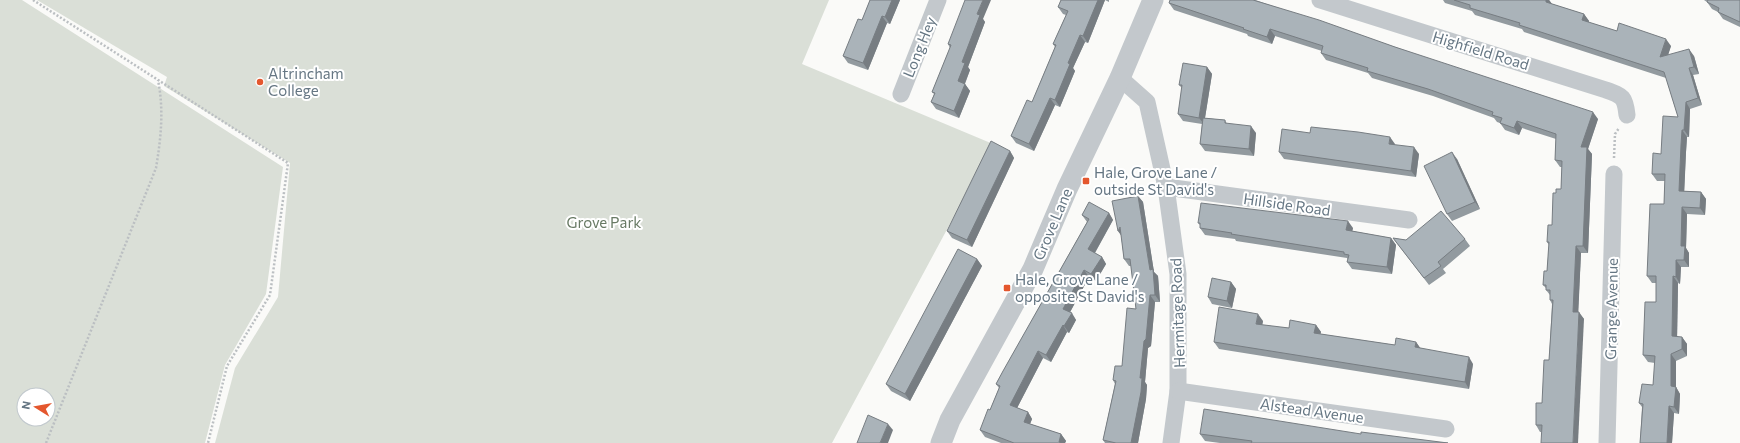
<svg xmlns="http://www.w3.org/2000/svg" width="1740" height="443" font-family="Commissioner,sans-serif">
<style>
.green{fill:#dadfd7;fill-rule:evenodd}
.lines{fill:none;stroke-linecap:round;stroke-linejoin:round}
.path{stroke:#bbbfc2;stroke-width:2.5;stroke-dasharray:2 2;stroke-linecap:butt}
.minor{stroke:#c3c8cc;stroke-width:17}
.tertiary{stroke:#c3c8cc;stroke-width:21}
.wall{fill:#929a9f}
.shaded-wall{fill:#777d82}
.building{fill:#aab3b9;stroke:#777d82}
.poi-dot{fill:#e4572e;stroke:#fff;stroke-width:1.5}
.labels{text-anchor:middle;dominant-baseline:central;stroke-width:4;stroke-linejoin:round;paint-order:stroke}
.street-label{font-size:15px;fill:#657683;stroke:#fff}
.poi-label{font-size:15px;fill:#657683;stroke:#fff;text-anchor:start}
.park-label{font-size:15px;fill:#687a64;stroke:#fff}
</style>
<rect width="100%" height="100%" fill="#fafaf8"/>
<g class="green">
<path d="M 0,0 L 22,0 L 283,167 L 266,294 L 225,365 L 205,443 L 0,443 ZM 24,395 L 48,395 L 48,419 L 24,419 Z"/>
<polygon points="37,0 829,0 802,64 993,144 832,443 215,443 235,368 278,297 290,163 164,86 167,77"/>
</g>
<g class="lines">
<g class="path">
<polyline points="33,0 288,163 270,295 227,366 208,443"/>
<polyline points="1614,158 1615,134 1619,128"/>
<path d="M 46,443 L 156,168 C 161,138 164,110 158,80"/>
</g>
<g class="minor">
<path d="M 1320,0 L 1606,90 C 1623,96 1625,97 1627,115"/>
<polyline points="1120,78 1147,102 1166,187 1178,274 1178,391 1171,443"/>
<polyline points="901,94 938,0"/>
<polyline points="1166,187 1409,220"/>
<polyline points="1178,391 1446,429"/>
<polyline points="1607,443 1614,174"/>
</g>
<polyline class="tertiary" points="941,443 950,420 1033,269 1067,189 1120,78 1153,0"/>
</g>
<g class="wall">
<polygon points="870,0 900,0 890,24 887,23 868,70 848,63 843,56 862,20"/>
<polygon points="1061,0 1109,0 1109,2 1105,0 1088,43 1085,42 1073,68 1075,71 1060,107 1055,105 1034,151 1016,143 1011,136 1032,102 1055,47 1053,44 1066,15 1063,14 1058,7"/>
<polygon points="1255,0 1395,47 1598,119 1588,149 1592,154 1588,253 1581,253 1578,312 1584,319 1541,432 1540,432 1536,425 1542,403 1549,360 1552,304 1550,300 1550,295 1546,290 1546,288 1543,285 1547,271 1549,245 1547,242 1552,225 1556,193 1561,189 1562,167 1560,167 1555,160 1556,139 1522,128 1519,135 1505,130 1500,123 1497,122 1494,118 1433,96 1372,78 1368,73 1326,60 1321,53 1322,51 1275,36 1272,44 1248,36 1247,34 1174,10 1169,3"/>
<polygon points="1443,0 1549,0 1552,4 1584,14 1589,21 1588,22 1617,31 1671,46 1668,55 1694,56 1699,74 1693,75 1702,105 1690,109 1689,137 1687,137 1686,152 1684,191 1701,192 1706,199 1705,215 1687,214 1686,248 1689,253 1689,267 1681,267 1680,284 1678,283 1677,337 1682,337 1687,344 1687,356 1676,361 1676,387 1680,394 1679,414 1674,413 1672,443 1640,443 1642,407 1639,403 1653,385 1655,363 1648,362 1643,355 1656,302 1656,283 1652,283 1647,276 1664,204 1665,181 1657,181 1652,174 1661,154 1678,117 1666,78 1524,32 1522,29 1475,15 1472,11 1445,3"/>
<polygon points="1704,0 1740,0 1740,27 1723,19 1718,12 1712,9 1707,2"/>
<polygon points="983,19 985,22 968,67 970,70 965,84 970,91 959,118 936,109 931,102 934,94 932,92 950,48 948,44"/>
<polygon points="1207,67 1212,74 1205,118 1225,120 1227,124 1256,133 1254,156 1205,151 1200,144 1202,124 1183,121 1178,114 1182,88 1179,85"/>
<polygon points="1395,144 1395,145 1419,154 1416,177 1284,159 1279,152"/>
<polygon points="1010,151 1014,158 972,247 952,238 947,231"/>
<polygon points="1457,159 1480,209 1452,221 1447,214"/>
<polygon points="1138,196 1143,202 1154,272 1158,276 1160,302 1155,302 1151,346 1148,348 1145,382 1147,385 1146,399 1138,443 1105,443 1103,440 1115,384 1113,380 1122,366 1136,309 1131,266 1129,266 1124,259 1121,235 1118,231"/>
<polygon points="1109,213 1113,220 1095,253 1102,257 1106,264 1096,281 1089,277 1070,312 1076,320 1069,333 1067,332 1051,362 1043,358 1017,408 1028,412 1032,419 1030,424 1061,434 1066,441 1065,443 1001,443 985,437 980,430 990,410 999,388 996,384 1087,222 1082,215"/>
<polygon points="1198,223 1353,228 1352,231 1391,238 1396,245 1392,274 1352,269 1347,262 1348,260 1347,258 1236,241 1235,239 1205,235 1200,228 1200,225"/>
<polygon points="1393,238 1406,240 1465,239 1470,246 1443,269 1446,273 1429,285"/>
<polygon points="977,259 982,266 910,401 891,391 886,384"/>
<polygon points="1231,282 1236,289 1232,308 1212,304 1208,297"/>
<polygon points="1263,321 1262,325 1289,328 1316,325 1321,332 1320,334 1395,345 1416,342 1420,348 1473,364 1469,389 1219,349 1214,342"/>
<polygon points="1200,434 1361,434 1448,443 1220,443 1205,441"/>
</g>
<g class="shaded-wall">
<polygon points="892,0 900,0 890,24 885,17"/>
<polygon points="983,0 991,0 983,19 985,22 968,67 970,70 963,88 958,81 962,62 977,14"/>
<polygon points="1098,0 1105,0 1088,43 1083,36"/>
<polygon points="1546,0 1549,0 1552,4 1546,2"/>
<polygon points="1584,14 1589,21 1587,27 1582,20"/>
<polygon points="882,16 887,23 868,70 863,63"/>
<polygon points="1270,29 1275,36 1272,44 1267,37"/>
<polygon points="1080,35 1085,42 1073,68 1075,71 1060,107 1055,100 1068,63"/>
<polygon points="1666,39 1671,46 1665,64 1660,57"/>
<polygon points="1689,49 1694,56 1699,74 1694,67"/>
<polygon points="1207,67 1212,74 1204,124 1199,118"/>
<polygon points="1689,68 1693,75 1702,105 1698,98"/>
<polygon points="965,84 970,91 959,118 954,111"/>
<polygon points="1050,98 1055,105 1034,151 1029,144"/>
<polygon points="1686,102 1690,109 1689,137 1684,130"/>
<polygon points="1593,112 1598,119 1588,149 1592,154 1588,253 1583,246 1581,147"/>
<polygon points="1517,121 1522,128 1519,135 1514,128"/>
<polygon points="1251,126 1256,133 1254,156 1249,149"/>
<polygon points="1682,130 1687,137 1686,152 1684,198 1679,191 1681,145"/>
<polygon points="1390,137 1395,144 1394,151 1389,144"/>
<polygon points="1414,147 1419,154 1416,177 1411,171"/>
<polygon points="1010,151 1014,158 972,247 967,240"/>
<polygon points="1452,152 1457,159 1480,209 1475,202"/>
<polygon points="1701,192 1706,199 1705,215 1700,208"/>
<polygon points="1138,196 1143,202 1154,272 1158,276 1160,302 1155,295 1150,270"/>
<polygon points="1682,207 1687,214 1686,248 1689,253 1689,267 1684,260 1681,246"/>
<polygon points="1109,213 1113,220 1093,256 1088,249"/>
<polygon points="1348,221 1353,228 1351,237 1346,230"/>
<polygon points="1120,227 1123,238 1118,231"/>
<polygon points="1391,238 1396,245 1392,274 1387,267"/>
<polygon points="1576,246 1581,253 1578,319 1573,312"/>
<polygon points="1102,257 1106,264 1096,281 1091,274"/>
<polygon points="977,259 982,266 910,401 905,394"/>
<polygon points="1676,260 1681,267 1680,284 1676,277"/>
<polygon points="1084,270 1089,277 1068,316 1063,309"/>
<polygon points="1673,276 1678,283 1677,343 1672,336"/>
<polygon points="1231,282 1236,289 1232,308 1227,301"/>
<polygon points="1150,295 1155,302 1151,346 1148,348 1145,382 1147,385 1146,399 1138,443 1131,443 1144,341"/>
<polygon points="1579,312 1584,319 1578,443 1573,443"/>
<polygon points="1072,313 1076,320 1069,333 1064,326"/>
<polygon points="1258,314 1263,321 1261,331 1256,324"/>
<polygon points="1063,325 1067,332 1051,362 1046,355"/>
<polygon points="1316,325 1321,332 1319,340 1314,333"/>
<polygon points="1682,337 1687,344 1687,356 1682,349"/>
<polygon points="1416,342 1421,349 1415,347"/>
<polygon points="1038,351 1043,358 1015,412 1010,405"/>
<polygon points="1671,354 1676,361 1676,387 1680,394 1679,414 1674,407 1671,386"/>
<polygon points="1469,357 1473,364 1469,389 1465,382"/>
<polygon points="1669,406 1674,413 1672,443 1667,443"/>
<polygon points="1028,412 1032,419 1028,429 1024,422"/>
<polygon points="888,424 893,430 888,443 880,443"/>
<polygon points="1061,434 1066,441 1065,443 1060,443 1059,442"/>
</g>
<g class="building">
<polygon points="870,0 892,0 885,17 882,16 863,63 843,56 858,19 862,20"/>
<polygon points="965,0 983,0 977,14 980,15 962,62 965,63 958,81 965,84 954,111 931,102 935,93 932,92 951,45 948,44"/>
<polygon points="1061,0 1098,0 1083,36 1080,35 1068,63 1070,64 1055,100 1050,98 1029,144 1011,136 1027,100 1032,102 1056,45 1053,44 1068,11 1058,7"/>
<polygon points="1170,0 1253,0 1319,20 1395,47 1593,112 1581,147 1587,147 1586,171 1583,246 1576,246 1573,312 1579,312 1573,443 1541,443 1542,425 1536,425 1536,403 1542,403 1544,360 1549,360 1553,300 1550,300 1550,290 1546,290 1546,285 1543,285 1544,271 1547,271 1549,242 1547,242 1548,225 1552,225 1553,193 1556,193 1556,189 1561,189 1562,161 1555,160 1556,134 1517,121 1514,128 1500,123 1502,118 1492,115 1493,112 1428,89 1367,71 1368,68 1321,53 1323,46 1270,29 1267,37 1243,29 1244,28 1169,3"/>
<polygon points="1454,0 1546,0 1546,2 1584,14 1582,20 1617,31 1619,23 1666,39 1660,57 1689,49 1694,67 1689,68 1698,98 1686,102 1684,130 1682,130 1681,145 1679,191 1701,192 1700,208 1682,207 1681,246 1685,246 1684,260 1676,260 1676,277 1673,276 1672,336 1682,337 1682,349 1671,354 1671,386 1676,387 1674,407 1669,406 1667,443 1640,443 1643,404 1639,403 1642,384 1653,385 1655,356 1643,355 1645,302 1656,302 1656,276 1647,276 1650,204 1664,204 1665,174 1652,174 1653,153 1661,154 1663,116 1678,117 1664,72 1519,25 1520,23 1470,8 1470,5"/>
<polygon points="1708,0 1740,0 1740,22 1718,12 1719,8 1707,2"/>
<polygon points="1183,63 1207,67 1199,118 1178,114 1182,85 1179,85"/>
<polygon points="1203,118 1225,120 1225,123 1251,126 1249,149 1200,144"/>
<polygon points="1311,127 1358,132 1390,137 1389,144 1414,147 1411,171 1279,152 1282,129 1310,133"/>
<polygon points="991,141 1010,151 967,240 947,231"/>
<polygon points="1452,152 1475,202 1447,214 1424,166"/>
<polygon points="1138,196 1150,270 1153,269 1155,295 1150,295 1146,339 1144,341 1140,378 1142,378 1141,392 1131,443 1116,443 1103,440 1116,381 1113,380 1115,366 1122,366 1127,308 1136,309 1130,259 1124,259 1120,227 1118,231 1112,201"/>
<polygon points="1089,202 1109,213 1088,249 1102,257 1091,274 1084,270 1063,309 1072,313 1064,326 1063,325 1046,355 1038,351 1010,405 1028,412 1024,422 1061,434 1059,442 1063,443 1014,443 980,430 988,409 990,410 1000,386 996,384 1003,371 1089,219 1082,215"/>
<polygon points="1201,203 1348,221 1346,230 1391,238 1387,267 1347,262 1349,255 1344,254 1344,252 1231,234 1232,233 1200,228 1200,223 1198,223"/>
<polygon points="1441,211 1465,239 1438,262 1441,266 1424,278 1393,238 1406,240"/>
<polygon points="958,249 977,259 905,394 886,384"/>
<polygon points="1212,278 1231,282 1227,301 1208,297"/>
<polygon points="1219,307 1258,314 1256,324 1289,328 1290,320 1316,325 1314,333 1395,345 1396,338 1416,342 1415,347 1469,357 1465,382 1214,342"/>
<polygon points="1204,409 1361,434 1361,432 1448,443 1251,443 1252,441 1200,434"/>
<polygon points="868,415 888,424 880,443 857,443"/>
</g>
<g class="poi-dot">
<circle cx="260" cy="82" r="4"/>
<rect x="1082" y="177" width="8" height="8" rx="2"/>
<rect x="1003" y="284" width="8" height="8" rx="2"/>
</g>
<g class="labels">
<g class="street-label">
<text transform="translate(919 47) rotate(-68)">Long Hey</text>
<text transform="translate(1481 50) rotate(17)">Highfield Road</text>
<text transform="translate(1287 204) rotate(8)">Hillside Road</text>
<text transform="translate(1052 224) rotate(-67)">Grove Lane</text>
<text transform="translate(1611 309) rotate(-89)">Grange Avenue</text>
<text transform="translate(1177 313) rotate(-92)">Hermitage Road</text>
<text transform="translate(1312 410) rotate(8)">Alstead Avenue</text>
</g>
<g class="poi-label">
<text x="268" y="73">Altrincham<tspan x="268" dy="17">College</tspan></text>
<text x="1094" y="172">Hale, Grove Lane /<tspan x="1094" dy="17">outside St David's</tspan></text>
<text x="1015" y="279">Hale, Grove Lane /<tspan x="1015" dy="17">opposite St David's</tspan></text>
</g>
<g class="park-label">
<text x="604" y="222">Grove Park</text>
</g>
</g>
<g transform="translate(36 407) rotate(281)"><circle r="19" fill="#ffffff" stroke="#c1c8cd"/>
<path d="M0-3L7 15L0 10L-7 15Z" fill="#e4572e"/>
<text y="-6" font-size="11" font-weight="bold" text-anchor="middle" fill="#657683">N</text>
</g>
</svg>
